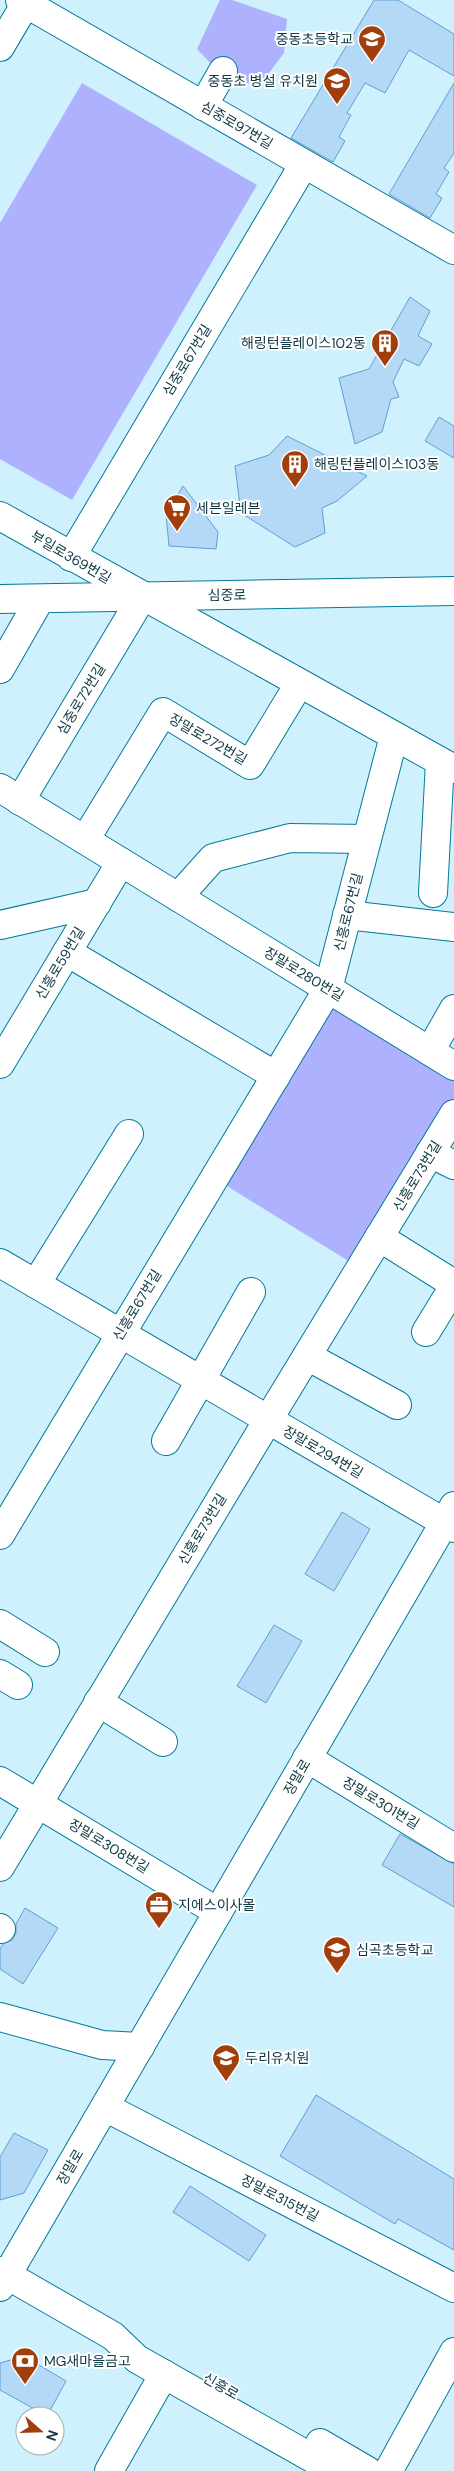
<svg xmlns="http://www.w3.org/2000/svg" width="454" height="2471" font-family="'DM Sans','Noto Sans KR',sans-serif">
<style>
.green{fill:#aeb1fe}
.building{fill:#b3d9f6;stroke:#5ea0d1}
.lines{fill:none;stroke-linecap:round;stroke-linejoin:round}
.minor-casing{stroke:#007a97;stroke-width:30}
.minor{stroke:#fff;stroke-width:28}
.labels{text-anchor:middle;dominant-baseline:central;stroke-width:4;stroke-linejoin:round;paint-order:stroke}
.poi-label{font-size:14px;fill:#0f3844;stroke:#fff;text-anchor:start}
.street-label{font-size:14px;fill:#0f3844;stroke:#fff}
</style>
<rect width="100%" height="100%" fill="#cef1fd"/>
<g class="green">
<polygon points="220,0 232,0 287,19 284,53 263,81 231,85 197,49"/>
<polygon points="82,83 257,185 72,500 0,459 0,223"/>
<polygon points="328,989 454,1066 454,1115 360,1268 214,1178"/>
</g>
<g class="building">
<polygon points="374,0 398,0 454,34 454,76 409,50 385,93 365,83 347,113 351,115 339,137 345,141 333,162 291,138"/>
<polygon points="454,83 454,153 444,168 449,172 436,194 442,198 430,218 389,194"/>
<polygon points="410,297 430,311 418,336 432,344 419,366 404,359 393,382 399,397 391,399 382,432 355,444 339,378 369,369"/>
<polygon points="439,417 454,426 454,458 425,441"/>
<polygon points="287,436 367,476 337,501 322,508 325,533 295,547 241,513 235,466 269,455"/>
<polygon points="183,486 218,532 216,549 169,546 166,515"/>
<polygon points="342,1512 370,1529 334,1591 305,1574"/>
<polygon points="274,1625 302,1641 266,1703 237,1686"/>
<polygon points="400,1834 454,1864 454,1907 382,1865"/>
<polygon points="25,1908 58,1928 23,1984 0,1969 0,1949 3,1944 12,1940 16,1933 16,1924"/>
<polygon points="316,2095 454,2179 454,2250 398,2219 395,2224 280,2156"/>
<polygon points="14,2133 48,2150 24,2193 0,2200 0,2157"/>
<polygon points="190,2186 266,2235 249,2261 173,2212"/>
<polygon points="24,2356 66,2381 47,2416 0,2390 0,2363"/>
</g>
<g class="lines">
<g class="minor-casing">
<g id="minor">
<polyline points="20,0 454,250"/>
<polyline points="0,47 26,3"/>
<polyline points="203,106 223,71"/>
<polyline points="0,516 454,769"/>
<polyline points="71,557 304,164"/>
<polyline points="0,599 454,591"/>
<polyline points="0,669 40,599"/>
<polyline points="0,788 454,1066"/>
<polyline points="20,801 142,597"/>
<polyline points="85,840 163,712 250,765 299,684"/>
<polyline points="433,893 440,762"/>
<polyline points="178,897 213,858 290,838 367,839"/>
<polyline points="347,915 454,927"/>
<polyline points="0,925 97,903"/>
<polyline points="67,952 276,1076"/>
<polyline points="430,1051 454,1009"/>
<polyline points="0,1064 121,862"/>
<polyline points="430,1153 454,1165"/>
<polyline points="379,1237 454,1284"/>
<polyline points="0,1263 454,1528"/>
<polyline points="36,1284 129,1134"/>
<polyline points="426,1332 454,1286"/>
<polyline points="307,1356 397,1405"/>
<polyline points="166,1441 251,1292"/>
<polyline points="0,1535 328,989 394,736"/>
<polyline points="0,1624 45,1652"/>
<polyline points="0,1674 18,1685"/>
<polyline points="98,1702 163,1742"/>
<polyline points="307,1758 454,1848"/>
<polyline points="0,1781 218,1912"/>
<polyline points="0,1867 268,1420 454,1114"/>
<polyline points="0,1928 1,1929"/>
<polyline points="0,2017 102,2045 140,2047"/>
<polyline points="105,2107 454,2288"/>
<polyline points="0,2271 113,2336 137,2359 335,2471"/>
<polyline points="0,2287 454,1506"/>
<polyline points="320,2443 368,2471"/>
<polyline points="389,2470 454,2352"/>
<polyline points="109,2471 164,2374"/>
</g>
</g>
<use href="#minor" class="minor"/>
</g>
<defs>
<g id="school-pin" transform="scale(1.4375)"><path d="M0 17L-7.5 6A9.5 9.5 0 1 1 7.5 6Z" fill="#a23e0c" stroke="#fff"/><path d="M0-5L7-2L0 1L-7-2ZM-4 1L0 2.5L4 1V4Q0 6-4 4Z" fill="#fff"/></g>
<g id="building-pin" transform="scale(1.4375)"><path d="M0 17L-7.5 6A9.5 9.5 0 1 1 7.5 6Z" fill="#a23e0c" stroke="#fff"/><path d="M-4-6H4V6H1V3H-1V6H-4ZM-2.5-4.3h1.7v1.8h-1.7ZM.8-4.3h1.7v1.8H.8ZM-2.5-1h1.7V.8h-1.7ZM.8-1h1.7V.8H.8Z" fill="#fff"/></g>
<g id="supermarket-pin" transform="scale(1.4375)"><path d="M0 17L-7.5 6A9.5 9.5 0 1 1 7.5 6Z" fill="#a23e0c" stroke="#fff"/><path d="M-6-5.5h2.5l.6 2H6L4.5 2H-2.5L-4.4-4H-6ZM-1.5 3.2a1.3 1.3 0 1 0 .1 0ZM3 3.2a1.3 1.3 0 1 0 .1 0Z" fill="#fff"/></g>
<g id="office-pin" transform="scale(1.4375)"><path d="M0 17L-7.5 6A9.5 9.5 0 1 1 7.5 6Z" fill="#a23e0c" stroke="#fff"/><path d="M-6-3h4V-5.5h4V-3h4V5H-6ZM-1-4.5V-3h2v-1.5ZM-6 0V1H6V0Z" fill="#fff"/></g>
<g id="bank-pin" transform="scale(1.4375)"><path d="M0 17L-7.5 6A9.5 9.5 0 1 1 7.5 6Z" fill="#a23e0c" stroke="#fff"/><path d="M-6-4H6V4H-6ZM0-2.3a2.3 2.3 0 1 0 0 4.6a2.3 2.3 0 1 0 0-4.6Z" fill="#fff"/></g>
</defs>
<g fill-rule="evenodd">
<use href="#school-pin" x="372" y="39"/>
<use href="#school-pin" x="337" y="81"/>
<use href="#building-pin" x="385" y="343"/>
<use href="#building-pin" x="295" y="464"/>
<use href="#supermarket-pin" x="177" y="508"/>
<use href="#office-pin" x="159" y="1905"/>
<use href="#school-pin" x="337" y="1950"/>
<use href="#school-pin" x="226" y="2058"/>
<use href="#bank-pin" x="25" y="2361"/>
</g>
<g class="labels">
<g class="poi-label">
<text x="353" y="39" text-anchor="end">중동초등학교</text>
<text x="318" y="81" text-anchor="end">중동초 병설 유치원</text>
<text x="366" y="343" text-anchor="end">해링턴플레이스102동</text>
<text x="314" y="464">해링턴플레이스103동</text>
<text x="196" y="508">세븐일레븐</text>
<text x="178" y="1905">지에스이사몰</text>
<text x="356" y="1950">심곡초등학교</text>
<text x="245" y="2058">두리유치원</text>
<text x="44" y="2361">MG새마을금고</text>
</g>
<g class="street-label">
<text transform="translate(237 125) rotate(30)">심중로97번길</text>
<text transform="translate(187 360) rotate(-59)">심중로67번길</text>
<text transform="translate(71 557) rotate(30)">부일로369번길</text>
<text transform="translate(227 595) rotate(-1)">심중로</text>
<text transform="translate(81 699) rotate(-59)">심중로72번길</text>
<text transform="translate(208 739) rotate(30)">장말로272번길</text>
<text transform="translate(348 912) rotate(-76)">신흥로67번길</text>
<text transform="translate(60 963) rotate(-59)">신흥로59번길</text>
<text transform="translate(304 974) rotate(31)">장말로280번길</text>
<text transform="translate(417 1176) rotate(-59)">신흥로73번길</text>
<text transform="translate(137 1305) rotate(-59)">신흥로67번길</text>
<text transform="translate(323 1452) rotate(30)">장말로294번길</text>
<text transform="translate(202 1529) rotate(-59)">신흥로73번길</text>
<text transform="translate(297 1777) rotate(-60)">장말로</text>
<text transform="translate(381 1803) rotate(31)">장말로301번길</text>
<text transform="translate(109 1846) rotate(31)">장말로308번길</text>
<text transform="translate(70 2167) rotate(-60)">장말로</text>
<text transform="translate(280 2198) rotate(27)">장말로315번길</text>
<text transform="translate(221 2386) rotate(30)">신흥로</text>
</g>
</g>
<g transform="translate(40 2431) rotate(110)"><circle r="24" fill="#ffffff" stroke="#9fafb4"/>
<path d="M0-4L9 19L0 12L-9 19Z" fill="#a23e0c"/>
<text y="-8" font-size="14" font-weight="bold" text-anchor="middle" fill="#0f3844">N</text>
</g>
</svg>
